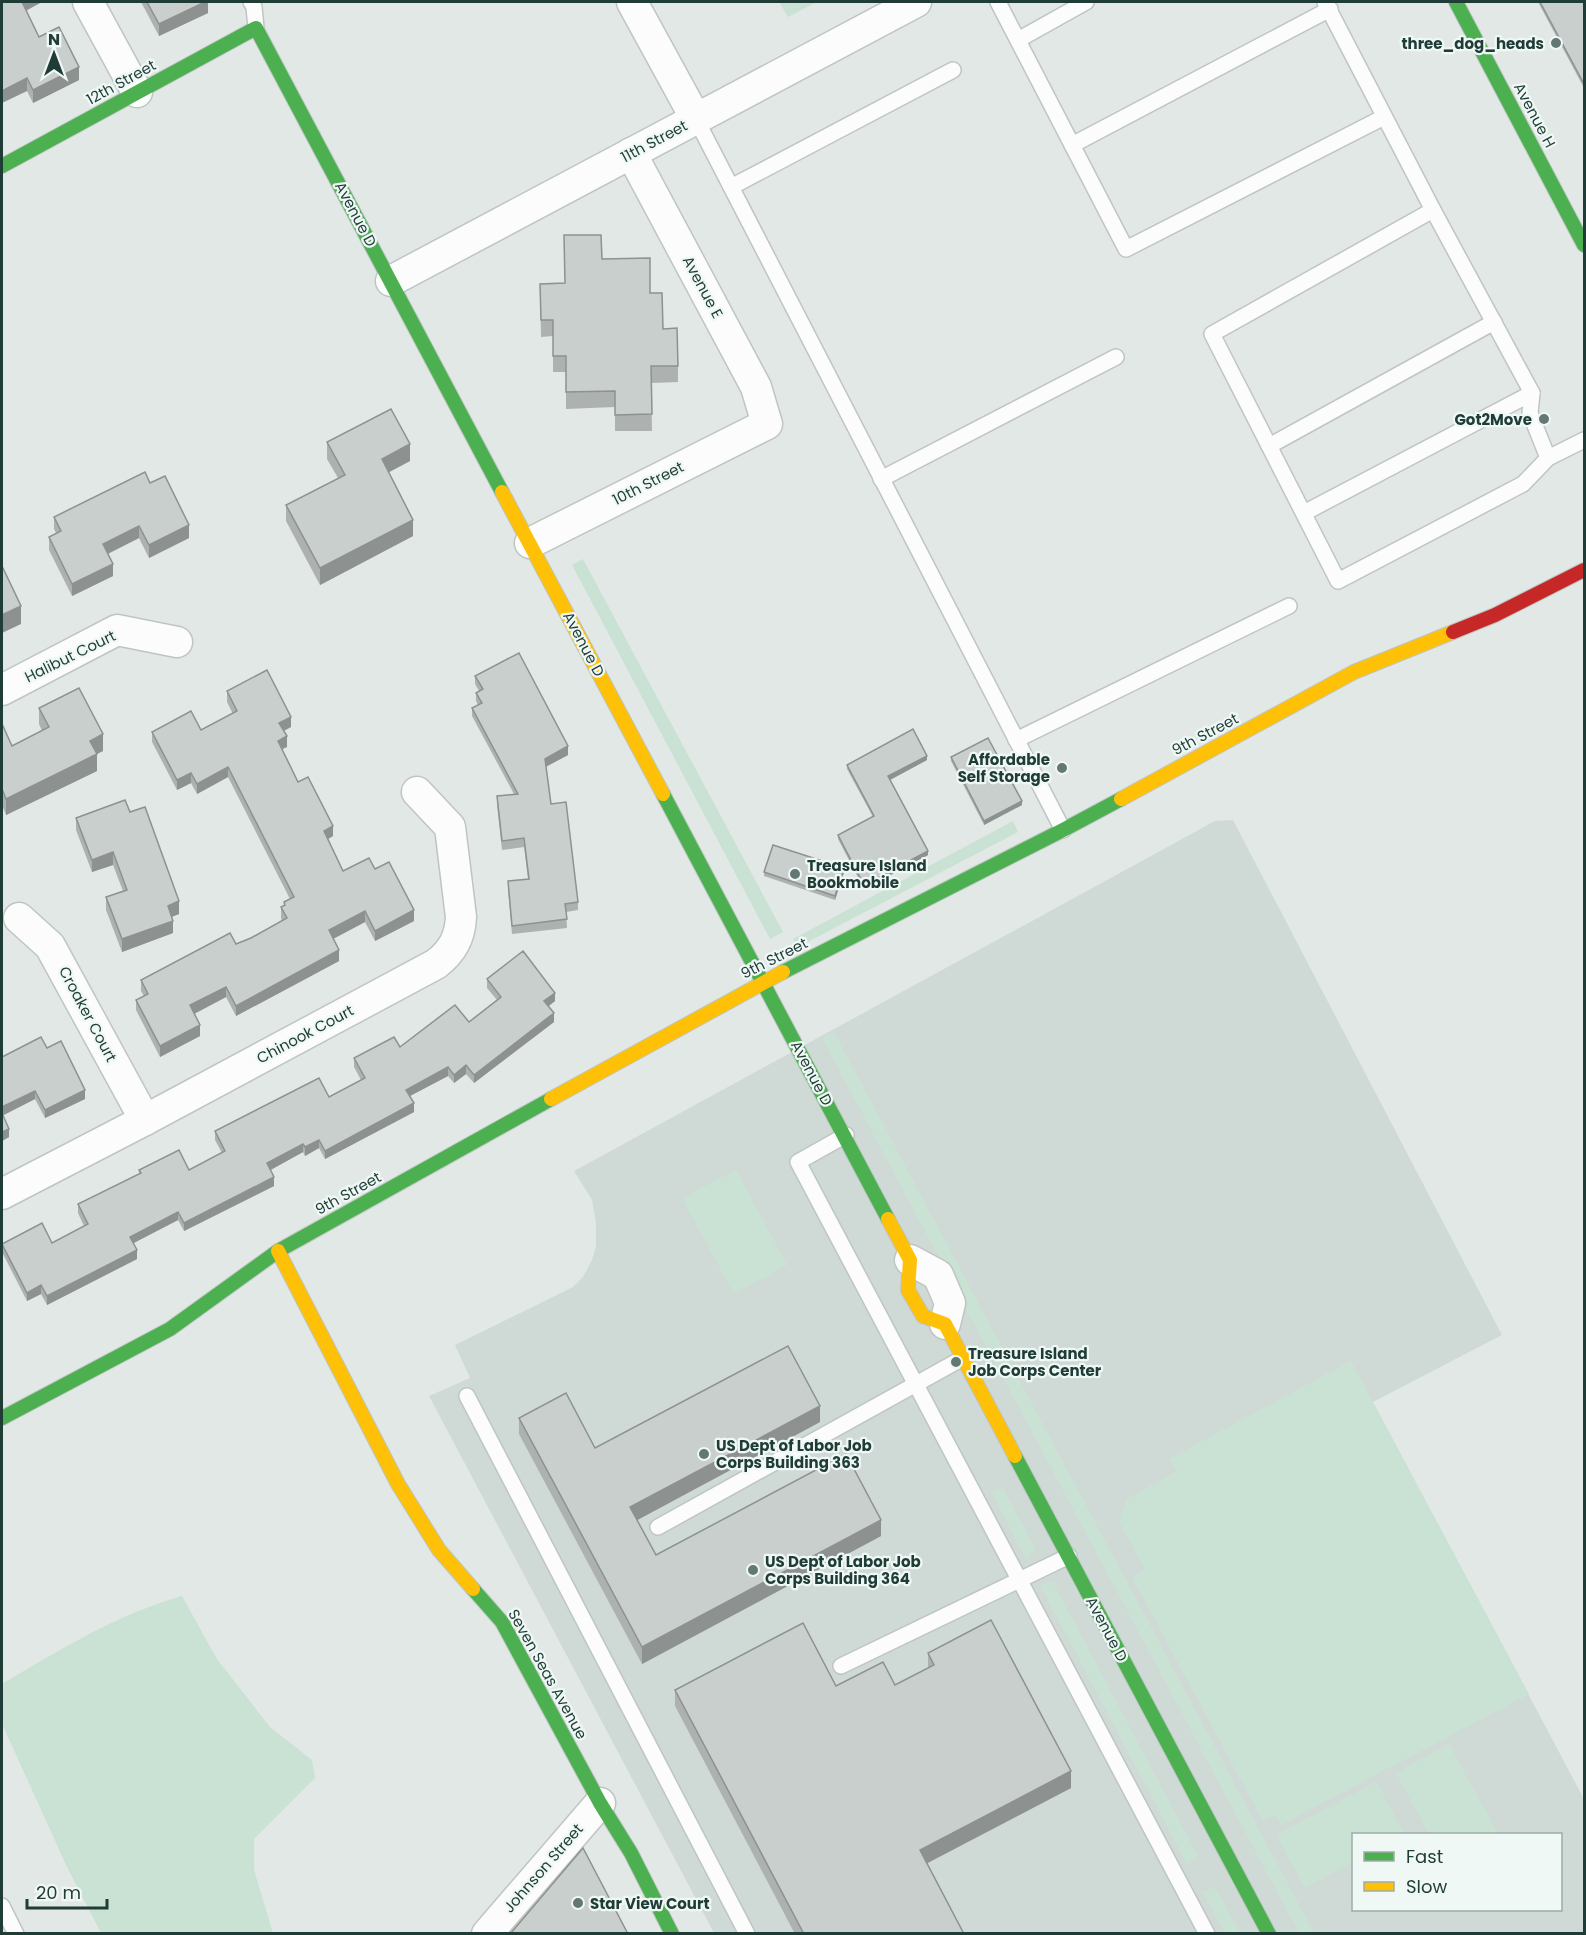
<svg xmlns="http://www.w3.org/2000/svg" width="1586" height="1935" font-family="Poppins,sans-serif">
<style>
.built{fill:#cfdad6;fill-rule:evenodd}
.green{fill:#cae2d4}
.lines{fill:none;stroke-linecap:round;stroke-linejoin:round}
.lane-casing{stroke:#bfc5c3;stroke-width:18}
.street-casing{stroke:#bfc5c3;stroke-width:33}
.fast-casing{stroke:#bdc6c3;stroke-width:16}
.slow-casing{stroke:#bdc6c3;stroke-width:16}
.jam-casing{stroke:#bdc6c3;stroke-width:16}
.lane{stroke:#fbfcfb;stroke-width:15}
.street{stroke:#fbfcfb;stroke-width:30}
.fast{stroke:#4caf50;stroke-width:14}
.slow{stroke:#ffc107;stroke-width:14}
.jam{stroke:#c62828;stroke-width:14}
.wall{fill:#adb2b0}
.shaded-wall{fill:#8d9190}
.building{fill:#c9cfcd;stroke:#8d9190;stroke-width:1.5}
.poi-dot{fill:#637874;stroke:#eff8f4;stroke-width:2}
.labels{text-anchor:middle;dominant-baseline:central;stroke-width:4.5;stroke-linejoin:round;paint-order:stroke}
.poi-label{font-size:15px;font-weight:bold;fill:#1f3c37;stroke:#eff8f4;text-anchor:start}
.street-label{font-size:15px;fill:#1f3c37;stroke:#eff8f4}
</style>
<rect width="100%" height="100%" fill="#e2e8e6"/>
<path class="built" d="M 1233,820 L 1502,1335 L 1373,1402 L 1584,1799 L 1584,1933 L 714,1933 L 429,1396 L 470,1378 L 455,1345 L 573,1287 L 583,1277 L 592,1260 L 596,1246 L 596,1223 L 592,1200 L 574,1171 L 1215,821 ZM 1354,1834 L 1560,1834 L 1560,1910 L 1354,1910 Z"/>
<g class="green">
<polygon points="779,2 817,2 788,17"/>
<polygon points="583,559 783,932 770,939 572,565"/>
<polygon points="1013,821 1018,832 798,947 793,939"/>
<polygon points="834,1032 1314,1933 1299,1933 822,1038"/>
<polygon points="736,1170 787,1265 734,1294 682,1198"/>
<polygon points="1351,1361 1529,1694 1281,1825 1275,1815 1263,1821 1132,1577 1145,1570 1119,1521 1127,1499 1176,1472 1169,1459"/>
<polygon points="1003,1488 1036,1550 1026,1559 991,1491"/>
<polygon points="1053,1582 1198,1856 1187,1864 1040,1585"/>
<path d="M 182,1596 L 217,1659 L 270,1727 L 312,1760 L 315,1778 L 254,1839 L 254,1870 L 273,1933 L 101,1933 L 67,1867 L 2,1724 L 2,1684 C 59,1650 118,1614 182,1596 Z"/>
<polygon points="1449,1744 1498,1834 1429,1834 1396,1773"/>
<polygon points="1376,1782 1405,1834 1354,1834 1353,1862 1305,1888 1276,1835"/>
<polygon points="1215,1887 1240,1933 1225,1933 1203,1892"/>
</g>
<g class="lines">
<g class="lane-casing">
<g id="lane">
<polyline points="251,2 254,7 256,28"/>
<polyline points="998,2 1126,249 1384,117"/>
<polyline points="1325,2 1433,210 1212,334 1338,581 1523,484 1548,458 1584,440"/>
<polyline points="1018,40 1086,2"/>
<polyline points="696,119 1063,830"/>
<polyline points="1072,145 1330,9"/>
<polyline points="731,187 953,70"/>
<polyline points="1433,210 1532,393 1530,413 1548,458"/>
<polyline points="1269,446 1494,322"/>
<polyline points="881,479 1116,357"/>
<polyline points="1304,513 1532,393"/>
<polyline points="1016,740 1289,606"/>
<polyline points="846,1135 798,1162 1207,1934"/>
<polyline points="467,1396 747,1934"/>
<polyline points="658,1527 963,1358"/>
<polyline points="841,1666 1069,1556"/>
<polyline points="2,1906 16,1934"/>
</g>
</g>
<g class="street-casing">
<g id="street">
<polyline points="88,2 137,92"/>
<polyline points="632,2 696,119"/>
<polyline points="391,281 916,2"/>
<polyline points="530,543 767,424 756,387 631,153"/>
<polyline points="2,690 117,630 177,642"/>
<polyline points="19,918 50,946 145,1120"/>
<path d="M 2,1194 L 145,1120 L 436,964 C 453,951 460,937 461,917 L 450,827 L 417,792"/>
<polyline points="910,1260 938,1275 950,1303 945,1324"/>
<polyline points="487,1934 600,1803"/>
</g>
</g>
<g class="fast-casing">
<g id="fast">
<polyline points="1456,2 1584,245"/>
<polyline points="2,166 256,28 502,492"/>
<polyline points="663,794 888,1219"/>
<polyline points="783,972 1063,830 1121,799"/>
<polyline points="2,1418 170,1329 278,1251 551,1099"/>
<polyline points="1015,1456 1269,1934"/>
<polyline points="473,1589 502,1622 600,1803 631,1853 672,1934"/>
</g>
</g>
<g class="slow-casing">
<g id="slow">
<polyline points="502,492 663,794"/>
<polyline points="1121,799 1354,672 1453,632"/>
<polyline points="551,1099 783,972"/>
<polyline points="888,1219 910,1260 908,1290 923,1316 945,1324 1015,1456"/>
<polyline points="278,1251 398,1484 439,1550 473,1589"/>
</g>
</g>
<g class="jam-casing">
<polyline id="jam" points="1453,632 1495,615 1584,570"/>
</g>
<use href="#lane" class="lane"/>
<use href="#street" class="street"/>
<use href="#fast" class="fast"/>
<use href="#slow" class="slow"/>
<use href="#jam" class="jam"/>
</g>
<g class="wall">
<polygon points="2,2 40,2 40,3 26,11 39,37 79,80 33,103 27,91"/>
<polygon points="141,2 208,2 208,13 159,36"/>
<polygon points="1538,2 1584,2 1584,88"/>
<polygon points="602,259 650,293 663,329 678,366 678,382 651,383 652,431 615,431 615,407 566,409 566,372 553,372 553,336 541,337 540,284 564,283"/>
<polygon points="327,442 410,461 388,472 413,536 320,585 286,521 286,505 338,478 327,459"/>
<polygon points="150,483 189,538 149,558 139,538 108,554 113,576 72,596 49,550 49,537 56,533 54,529 54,517"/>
<polygon points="475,676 568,755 546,767 551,804 578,902 578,910 566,912 567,928 512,934 508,890 508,881 528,879 524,847 502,850 497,805 497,796 514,794 472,716 472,708 478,705 476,701 476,693 479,691 475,684"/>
<polygon points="227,691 291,727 284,731 287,747 282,749 298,782 333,836 328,839 343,871 375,869 414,921 375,941 365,922 333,939 339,961 236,1016 226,997 194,1014 200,1036 160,1057 136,1010 136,1000 144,996 141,991 141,980 251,938 282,921 281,918 281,907 284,905 284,902 290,899 228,777 197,794 191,783 177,790 152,742 152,732 201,730 233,714 227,702"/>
<polygon points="39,708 103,751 97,754 97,771 6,815 2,805 2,727 12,746 42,731 39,724"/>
<polygon points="951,757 1022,805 984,825 951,761"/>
<polygon points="927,760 890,780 928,855 864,889 838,839 838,835 873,817 847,769 847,765"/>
<polygon points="130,812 179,914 172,917 173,933 122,952 106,910 106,897 123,891 113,865 92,872 76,830 76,818"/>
<polygon points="764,872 844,872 835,900 764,876"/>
<polygon points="487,979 555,1001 548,1006 554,1022 474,1083 466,1074 454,1083 448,1076 410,1096 414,1112 325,1159 319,1148 305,1156 303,1152 270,1170 274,1186 184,1231 178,1220 133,1243 137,1259 47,1305 41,1294 27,1301 2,1252 2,1244 52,1243 84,1226 78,1213 78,1204 139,1174 139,1170 189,1170 222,1153 215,1140 215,1131 329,1097 361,1080 354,1067 354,1058 400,1047 469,1022 497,1000 487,988"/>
<polygon points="47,1048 85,1099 45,1118 35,1099 2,1115 9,1137 2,1141 2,1057"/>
<polygon points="519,1418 595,1448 820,1422 637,1520 656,1555 881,1536 642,1664 519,1434"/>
<polygon points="928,1653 1071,1788 927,1863 964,1934 795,1934 675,1706 675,1690 895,1685 928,1668"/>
</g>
<g class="shaded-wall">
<polygon points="21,2 40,2 40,3 21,13"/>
<polygon points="205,2 208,2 208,13 159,36 159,24"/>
<polygon points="79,67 79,80 33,103 33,90"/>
<polygon points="27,78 27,91 2,103 2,91"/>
<polygon points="410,444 410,461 382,476 382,459"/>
<polygon points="413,520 413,536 320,585 320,568"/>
<polygon points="189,525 189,538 149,558 149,545"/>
<polygon points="139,526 139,538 103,556 103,544"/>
<polygon points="113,564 113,576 72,596 72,584"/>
<polygon points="21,606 21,624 2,633 2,615"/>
<polygon points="291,717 291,727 279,733 279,723"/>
<polygon points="103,734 103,751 90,757 90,741"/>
<polygon points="287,736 287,747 278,751 278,741"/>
<polygon points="568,746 568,755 545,767 545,759"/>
<polygon points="97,754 97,771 6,815 6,799"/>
<polygon points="927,756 927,760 888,781 888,776"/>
<polygon points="228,767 228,777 197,794 197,784"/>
<polygon points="191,773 191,783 177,790 177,780"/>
<polygon points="1022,801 1022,805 984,825 984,821"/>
<polygon points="333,826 333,836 324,841 324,831"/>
<polygon points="928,851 928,855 864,889 864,885"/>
<polygon points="113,852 113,865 92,872 92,860"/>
<polygon points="844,868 844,872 835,900 835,896"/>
<polygon points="179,901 179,914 168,918 168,906"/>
<polygon points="414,910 414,921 375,941 375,931"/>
<polygon points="365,911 365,922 329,941 329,930"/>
<polygon points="173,921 173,933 122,952 122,939"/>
<polygon points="339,950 339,961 236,1016 236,1006"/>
<polygon points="226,987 226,997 190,1016 190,1005"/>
<polygon points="555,993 555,1001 544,1010 544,1001"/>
<polygon points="554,1013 554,1022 474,1083 474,1075"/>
<polygon points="200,1025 200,1036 160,1057 160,1046"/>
<polygon points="466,1065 466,1074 454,1083 454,1075"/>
<polygon points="448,1067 448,1076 406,1098 406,1090"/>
<polygon points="85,1090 85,1099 45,1118 45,1110"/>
<polygon points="35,1091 35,1099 2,1116 2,1107"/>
<polygon points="414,1103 414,1112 325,1159 325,1151"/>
<polygon points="9,1129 9,1137 2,1141 2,1132"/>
<polygon points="319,1140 319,1148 305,1156 305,1147"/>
<polygon points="303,1144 303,1152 267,1172 267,1163"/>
<polygon points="274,1177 274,1186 184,1231 184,1223"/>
<polygon points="178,1212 178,1220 130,1245 130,1237"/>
<polygon points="137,1250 137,1259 47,1305 47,1296"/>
<polygon points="41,1285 41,1294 27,1301 27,1293"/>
<polygon points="820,1406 820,1422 630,1524 630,1507"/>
<polygon points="881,1520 881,1536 642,1664 642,1647"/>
<polygon points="1071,1771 1071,1788 920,1867 920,1850"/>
</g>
<g class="building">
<polygon points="2,2 22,2 39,37 59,27 79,67 33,90 27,78 2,91"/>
<polygon points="147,2 205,2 159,24"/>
<polygon points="1540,2 1584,2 1584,84"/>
<polygon points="564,235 601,235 602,259 650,258 650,293 662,293 663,329 677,328 678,366 651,366 652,414 615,415 615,391 566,392 566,356 553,356 553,320 541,320 540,284 565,283"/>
<polygon points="391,409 410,444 382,459 413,520 320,568 286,505 345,475 327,442"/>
<polygon points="145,472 150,483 165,476 189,525 149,545 139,526 103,544 113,564 72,584 49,537 61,531 54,517"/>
<polygon points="2,566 21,606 2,615"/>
<polygon points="519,653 568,746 545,759 551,804 566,802 578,902 565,904 567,919 512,926 508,881 529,879 524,838 502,841 497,796 518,794 472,708 482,703 476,693 483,689 475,676"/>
<polygon points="267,670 291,717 279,723 287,736 278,741 298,782 308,777 333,826 324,831 343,871 369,858 375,869 389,862 414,910 375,931 365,911 329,930 339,950 236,1006 226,987 190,1005 200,1025 160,1046 136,1000 148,994 141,980 230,933 236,944 251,938 287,918 281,907 285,905 284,902 294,897 228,767 197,784 191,773 177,780 152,732 191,711 201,730 237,711 227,691"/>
<polygon points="79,688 103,734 90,741 97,754 6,799 2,789 2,727 3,726 12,746 49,727 39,708"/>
<polygon points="913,729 927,756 888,776 928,851 864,885 838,835 874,816 847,765"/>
<polygon points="988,738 1022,801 984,821 951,757"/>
<polygon points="125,800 130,812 145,807 179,901 168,906 173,921 122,939 106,897 127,890 113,852 92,860 76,818"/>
<polygon points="773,845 844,868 835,896 764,872"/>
<polygon points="523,951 555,993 544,1001 554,1013 474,1075 466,1065 454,1075 448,1067 406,1090 414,1103 325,1151 319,1140 305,1147 303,1144 267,1163 274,1177 184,1223 178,1212 130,1237 137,1250 47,1296 41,1285 27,1293 2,1244 42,1223 52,1243 88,1224 78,1204 141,1173 139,1170 179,1150 189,1170 225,1151 215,1131 319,1078 329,1097 365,1078 354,1058 394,1037 400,1047 455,1005 469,1022 501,997 487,979"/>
<polygon points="41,1037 47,1048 61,1041 85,1090 45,1110 35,1091 2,1107 2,1057"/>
<polygon points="2,1113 9,1129 2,1132"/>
<polygon points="788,1346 820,1406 630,1507 656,1555 846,1454 881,1520 642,1647 519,1418 566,1393 595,1448"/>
<polygon points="991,1620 1071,1771 920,1850 964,1934 804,1934 675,1690 803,1623 836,1686 883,1662 895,1685 934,1665 928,1653"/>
<polygon points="583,1848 628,1934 510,1934"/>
</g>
<g class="poi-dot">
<circle cx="1556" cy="43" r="6"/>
<circle cx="1544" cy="419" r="6"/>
<circle cx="1062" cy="768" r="6"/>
<circle cx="795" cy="874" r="6"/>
<circle cx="956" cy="1362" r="6"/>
<circle cx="704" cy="1454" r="6"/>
<circle cx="753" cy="1570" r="6"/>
<circle cx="578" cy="1903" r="6"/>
</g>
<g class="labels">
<g class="poi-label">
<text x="1544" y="43" text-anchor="end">three_dog_heads</text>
<text x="1532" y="419" text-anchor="end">Got2Move</text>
<text x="1050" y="759" text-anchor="end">Affordable<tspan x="1050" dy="17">Self Storage</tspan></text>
<text x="807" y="865">Treasure Island<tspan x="807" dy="17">Bookmobile</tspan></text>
<text x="968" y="1353">Treasure Island<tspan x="968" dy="17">Job Corps Center</tspan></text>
<text x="716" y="1445">US Dept of Labor Job<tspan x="716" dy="17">Corps Building 363</tspan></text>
<text x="765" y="1561">US Dept of Labor Job<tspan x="765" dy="17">Corps Building 364</tspan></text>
<text x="590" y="1903">Star View Court</text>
</g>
<g class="street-label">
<text transform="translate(121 82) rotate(-29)">12th Street</text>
<text transform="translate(1535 115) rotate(62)">Avenue H</text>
<text transform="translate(654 141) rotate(-28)">11th Street</text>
<text transform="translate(356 214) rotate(62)">Avenue D</text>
<text transform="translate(703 287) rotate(62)">Avenue E</text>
<text transform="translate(648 483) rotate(-27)">10th Street</text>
<text transform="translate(584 644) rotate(62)">Avenue D</text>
<text transform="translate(70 656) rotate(-26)">Halibut Court</text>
<text transform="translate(1205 734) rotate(-28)">9th Street</text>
<text transform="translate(774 958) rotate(-27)">9th Street</text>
<text transform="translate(88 1014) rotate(62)">Croaker Court</text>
<text transform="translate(305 1034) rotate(-28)">Chinook Court</text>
<text transform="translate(812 1073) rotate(62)">Avenue D</text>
<text transform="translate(348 1193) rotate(-29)">9th Street</text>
<text transform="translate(1107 1629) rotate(62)">Avenue D</text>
<text transform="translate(548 1674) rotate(61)">Seven Seas Avenue</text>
<text transform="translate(543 1868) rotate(-49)">Johnson Street</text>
</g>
</g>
<rect width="1586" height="1935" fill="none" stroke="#1f3c37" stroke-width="6"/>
<rect x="1352" y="1833" width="210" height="78" fill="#eff8f4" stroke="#9cada8" stroke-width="1.5"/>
<rect x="1364" y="1852" width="30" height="9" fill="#4caf50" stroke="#9cada8" stroke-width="1.5"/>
<text x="1406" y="1863" font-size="18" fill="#1f3c37">Fast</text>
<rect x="1364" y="1882" width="30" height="9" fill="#ffc107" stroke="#9cada8" stroke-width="1.5"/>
<text x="1406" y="1893" font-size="18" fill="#1f3c37">Slow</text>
<g transform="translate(54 54)" stroke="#eff8f4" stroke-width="4.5" paint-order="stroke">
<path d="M0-4.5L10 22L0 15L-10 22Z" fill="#1f3c37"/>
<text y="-9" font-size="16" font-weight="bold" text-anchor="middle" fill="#1f3c37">N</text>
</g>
<path d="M27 1899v9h80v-9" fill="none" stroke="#1f3c37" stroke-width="3"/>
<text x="36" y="1899" font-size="18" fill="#1f3c37" stroke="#eff8f4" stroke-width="4.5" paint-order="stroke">20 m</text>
</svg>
